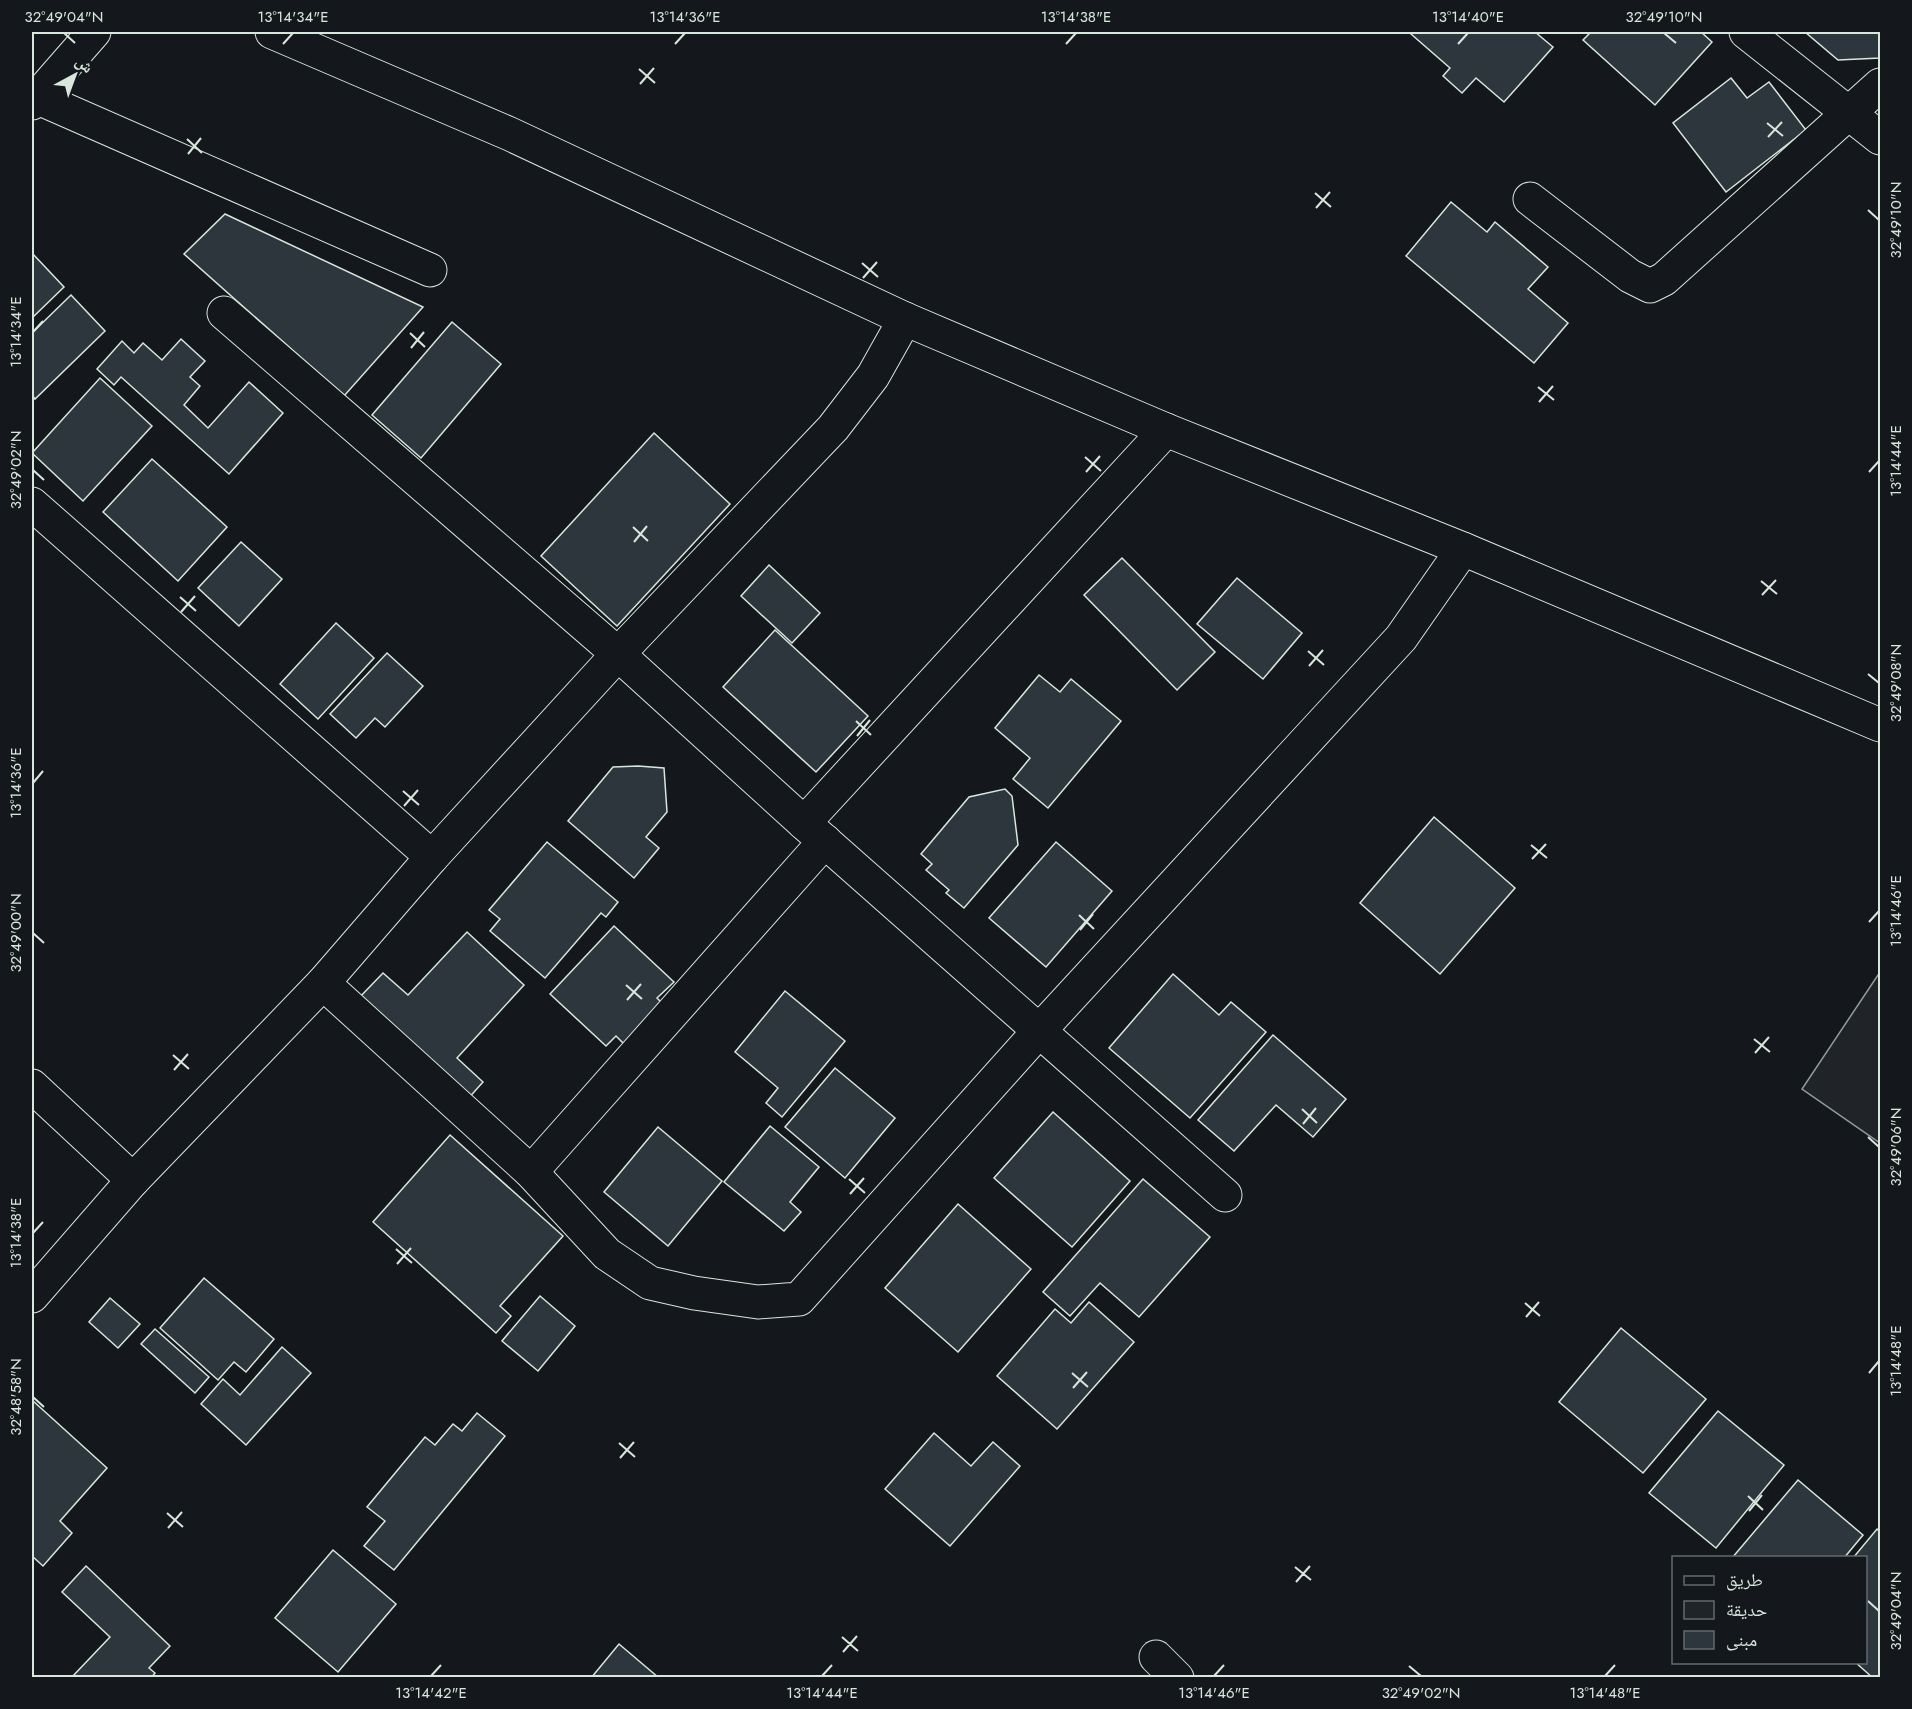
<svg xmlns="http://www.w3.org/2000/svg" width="1912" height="1709" font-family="Jost,'Noto Naskh Arabic',sans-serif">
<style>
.green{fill:#202428;stroke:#939e99;stroke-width:1.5}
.building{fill:#2c363c;stroke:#d8e6dc;stroke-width:1.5}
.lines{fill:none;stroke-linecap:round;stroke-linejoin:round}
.minor-casing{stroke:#d8e6dc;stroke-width:35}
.minor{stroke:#14181c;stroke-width:33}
.ticks{fill:none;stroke:#d8e6dc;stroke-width:2}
.neatline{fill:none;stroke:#d8e6dc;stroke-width:2}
.ticks-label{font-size:15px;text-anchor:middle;fill:#d8e6dc}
</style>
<rect width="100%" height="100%" fill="#14181c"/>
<polygon class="green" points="1880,972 1880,1143 1802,1089"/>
<g class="building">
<polygon points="1413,32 1535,32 1553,47 1504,102 1476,78 1462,93 1443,76 1450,68 1411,34"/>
<polygon points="1591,32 1701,32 1712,42 1655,105 1583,40"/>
<polygon points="1805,32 1880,32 1880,58 1838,60"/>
<polygon points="1731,78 1747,98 1769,82 1806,130 1726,192 1673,123"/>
<polygon points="1451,202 1487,232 1495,222 1548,267 1528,289 1568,323 1534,363 1406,256"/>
<polygon points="225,214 423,307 344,396 184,254"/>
<polygon points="32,253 64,287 32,318"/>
<polygon points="71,295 105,331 35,399 32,395 32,333"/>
<polygon points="452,322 501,364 421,458 372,415"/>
<polygon points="181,339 205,361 190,377 200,386 184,405 208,428 249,382 283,413 229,474 121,377 114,385 97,369 122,341 134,353 143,343 162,360"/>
<polygon points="100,378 152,426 83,501 32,453"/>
<polygon points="654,433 730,504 617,626 541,556"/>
<polygon points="152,459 227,527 178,581 103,512"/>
<polygon points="241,542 282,579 239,626 198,588"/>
<polygon points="1122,558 1215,652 1177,690 1084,595"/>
<polygon points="769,565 820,613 792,643 741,596"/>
<polygon points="1237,578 1302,633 1263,679 1197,624"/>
<polygon points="336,623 374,658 318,719 280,684"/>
<polygon points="775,630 868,716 816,772 723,687"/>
<polygon points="387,653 423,686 385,727 375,718 356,738 330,714"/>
<polygon points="1039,675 1060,692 1071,679 1121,721 1048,808 1013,779 1030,758 995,728"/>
<polygon points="638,766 664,768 667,812 646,837 659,848 634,878 568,821 613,767"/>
<polygon points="1005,789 1012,796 1018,845 964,908 946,893 949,890 926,870 932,864 921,854 969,797"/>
<polygon points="1434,817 1515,888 1440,974 1360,903"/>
<polygon points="547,842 618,902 606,917 601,913 545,978 490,931 500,919 489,910"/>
<polygon points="1056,842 1112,891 1046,967 989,918"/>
<polygon points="614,926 674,982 657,998 664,1005 626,1046 616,1036 606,1046 550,994"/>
<polygon points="467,932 524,985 457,1058 483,1082 466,1101 357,1000 383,973 408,995"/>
<polygon points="1173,974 1219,1015 1231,1002 1266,1032 1190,1118 1109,1048"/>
<polygon points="785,991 845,1041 782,1117 766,1103 778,1088 735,1052"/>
<polygon points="1273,1035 1346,1099 1313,1137 1276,1105 1234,1151 1198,1120"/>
<polygon points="835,1068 895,1118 845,1178 785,1127"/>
<polygon points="1053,1112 1130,1181 1072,1247 994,1178"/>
<polygon points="770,1126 819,1167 790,1202 801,1212 784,1231 724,1182"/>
<polygon points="658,1127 722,1181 668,1246 604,1192"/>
<polygon points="450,1135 563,1236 500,1306 511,1316 496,1333 373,1222"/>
<polygon points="1143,1179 1210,1237 1139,1317 1100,1283 1070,1316 1043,1292"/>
<polygon points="958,1204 1031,1269 958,1352 885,1288"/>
<polygon points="204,1278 274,1339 246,1372 234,1362 218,1380 160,1328"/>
<polygon points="540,1296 575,1326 538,1371 502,1341"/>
<polygon points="110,1298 140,1324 118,1348 89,1322"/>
<polygon points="1089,1302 1134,1342 1057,1429 997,1376 1055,1309 1071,1323"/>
<polygon points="1621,1328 1706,1399 1643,1473 1559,1402"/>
<polygon points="155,1329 209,1377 195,1393 141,1344"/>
<polygon points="282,1347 311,1373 246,1445 201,1404 223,1379 240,1395"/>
<polygon points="32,1400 107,1468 60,1521 72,1533 43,1566 32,1556"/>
<polygon points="1718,1411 1784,1465 1716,1548 1649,1493"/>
<polygon points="477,1413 505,1436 394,1570 364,1546 385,1521 367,1507 425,1437 435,1445 453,1424 462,1431"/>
<polygon points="934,1433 971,1466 993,1442 1020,1466 950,1546 885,1489"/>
<polygon points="1798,1480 1863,1535 1844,1558 1732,1558"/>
<polygon points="1877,1529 1880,1532 1880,1676 1873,1678 1855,1662 1866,1662 1866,1558 1853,1558"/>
<polygon points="333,1550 396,1604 338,1672 275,1618"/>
<polygon points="86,1566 170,1646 149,1668 155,1673 151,1678 71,1678 110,1637 62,1592"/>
<polygon points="619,1644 659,1678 591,1678"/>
</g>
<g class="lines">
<g class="minor-casing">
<g id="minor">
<polyline points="272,32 510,134 905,319 1166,430 1463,549 1880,725"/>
<polyline points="1746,32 1880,138"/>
<polyline points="36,97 430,270"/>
<polyline points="32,103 94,32"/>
<polyline points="1530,199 1630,276 1650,286 1664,279 1880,85"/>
<polyline points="224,313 618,654 804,823 1225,1195"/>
<polyline points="32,504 432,857"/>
<polyline points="804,823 1166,430"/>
<polyline points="323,983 531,1172 607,1254 650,1283 694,1293 758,1302 799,1299 1039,1031 1401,638 1463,549"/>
<polyline points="32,1086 133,1180"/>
<polyline points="531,1172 825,841"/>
<polyline points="32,1296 133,1180 323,983 432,857 618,654 833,428 873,376 905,319"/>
<polyline points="1156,1657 1177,1678"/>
</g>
</g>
<use href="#minor" class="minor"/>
</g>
<path class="ticks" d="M 64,33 L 75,43M 1664,33 L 1676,43M 283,44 L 293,33M 675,44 L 685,33M 1066,44 L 1076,33M 1458,44 L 1468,33M 639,69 L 655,83M 640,84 L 654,68M 1767,123 L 1783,136M 1768,137 L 1782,122M 187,139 L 202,153M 188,154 L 201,138M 1315,193 L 1331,207M 1316,208 L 1330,192M 1868,210 L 1879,220M 862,263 L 878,277M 863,278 L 877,262M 33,332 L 43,321M 410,333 L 425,347M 411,348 L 424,332M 1538,387 L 1554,400M 1539,402 L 1553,386M 1085,457 L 1101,471M 33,470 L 44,480M 1086,472 L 1100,456M 1869,472 L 1879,461M 633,527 L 648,541M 634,542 L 647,526M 1761,581 L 1777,594M 1762,595 L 1776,580M 180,597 L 196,611M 181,612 L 195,596M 1308,651 L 1324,665M 1309,666 L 1323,650M 1868,674 L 1879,683M 856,721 L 871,735M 857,736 L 870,720M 33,783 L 43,771M 403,791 L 419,805M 404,806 L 418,790M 1531,845 L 1547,858M 1532,859 L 1546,844M 1079,915 L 1094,929M 1869,922 L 1879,911M 1080,930 L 1093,914M 33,933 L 44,943M 626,985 L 642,999M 627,1000 L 641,984M 1754,1039 L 1770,1052M 1755,1053 L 1769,1037M 173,1055 L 189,1069M 174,1070 L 188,1054M 1302,1109 L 1317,1123M 1303,1124 L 1316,1108M 1868,1137 L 1879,1147M 849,1179 L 865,1193M 850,1194 L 864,1178M 33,1233 L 43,1222M 396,1249 L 412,1263M 397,1264 L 411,1248M 1525,1303 L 1540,1316M 1526,1317 L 1539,1302M 1072,1373 L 1088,1387M 1869,1373 L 1879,1361M 1073,1388 L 1087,1372M 33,1397 L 44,1407M 619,1443 L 635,1457M 620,1458 L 634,1442M 1748,1496 L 1763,1510M 1749,1511 L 1762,1495M 167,1513 L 183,1527M 168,1528 L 182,1512M 1295,1567 L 1311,1580M 1296,1582 L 1310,1566M 1868,1601 L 1879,1611M 842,1637 L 858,1651M 843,1652 L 857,1636M 1409,1666 L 1421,1676M 431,1676 L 441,1665M 822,1676 L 832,1665M 1214,1676 L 1224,1665M 1605,1676 L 1615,1665"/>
<rect width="1912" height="1709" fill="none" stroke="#14181c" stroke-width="66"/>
<rect x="1672" y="1556" width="195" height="108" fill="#14181c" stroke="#626a69" stroke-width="1.5"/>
<rect x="1684" y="1576" width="30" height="9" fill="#14181c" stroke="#626a69" stroke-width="1.5"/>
<text x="1726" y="1586" font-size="18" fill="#d8e6dc">طريق</text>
<rect x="1684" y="1601" width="30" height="18" fill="#202428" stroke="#626a69" stroke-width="1.5"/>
<text x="1726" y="1616" font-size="18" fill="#d8e6dc">حديقة</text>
<rect x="1684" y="1631" width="30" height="18" fill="#2c363c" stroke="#626a69" stroke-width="1.5"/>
<text x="1726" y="1646" font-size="18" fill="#d8e6dc">مبنى</text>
<g transform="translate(75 75) rotate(41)" stroke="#14181c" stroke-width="4.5" paint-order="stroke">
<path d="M0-4.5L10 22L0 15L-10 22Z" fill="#d8e6dc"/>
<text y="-9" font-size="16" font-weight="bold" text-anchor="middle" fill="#d8e6dc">ش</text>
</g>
<rect x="33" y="33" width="1846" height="1643" class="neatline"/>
<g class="ticks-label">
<text x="64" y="22">32°49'04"N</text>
<text x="293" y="22">13°14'34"E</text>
<text x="685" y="22">13°14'36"E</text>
<text x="1076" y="22">13°14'38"E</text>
<text x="1468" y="22">13°14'40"E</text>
<text x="1664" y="22">32°49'10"N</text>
<text transform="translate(1896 220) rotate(-90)" y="5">32°49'10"N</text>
<text transform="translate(16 332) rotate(-90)" y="5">13°14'34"E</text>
<text transform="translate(1896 461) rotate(-90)" y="5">13°14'44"E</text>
<text transform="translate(16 470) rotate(-90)" y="5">32°49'02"N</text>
<text transform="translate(1896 683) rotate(-90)" y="5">32°49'08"N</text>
<text transform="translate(16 783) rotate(-90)" y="5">13°14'36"E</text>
<text transform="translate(1896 911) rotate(-90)" y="5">13°14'46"E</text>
<text transform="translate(16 933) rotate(-90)" y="5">32°49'00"N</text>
<text transform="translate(1896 1147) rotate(-90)" y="5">32°49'06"N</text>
<text transform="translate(16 1233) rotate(-90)" y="5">13°14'38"E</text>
<text transform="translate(1896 1361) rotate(-90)" y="5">13°14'48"E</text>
<text transform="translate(16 1397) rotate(-90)" y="5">32°48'58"N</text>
<text transform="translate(1896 1611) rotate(-90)" y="5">32°49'04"N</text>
<text x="431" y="1698">13°14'42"E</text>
<text x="822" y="1698">13°14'44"E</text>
<text x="1214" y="1698">13°14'46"E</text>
<text x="1421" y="1698">32°49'02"N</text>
<text x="1605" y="1698">13°14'48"E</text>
</g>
</svg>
